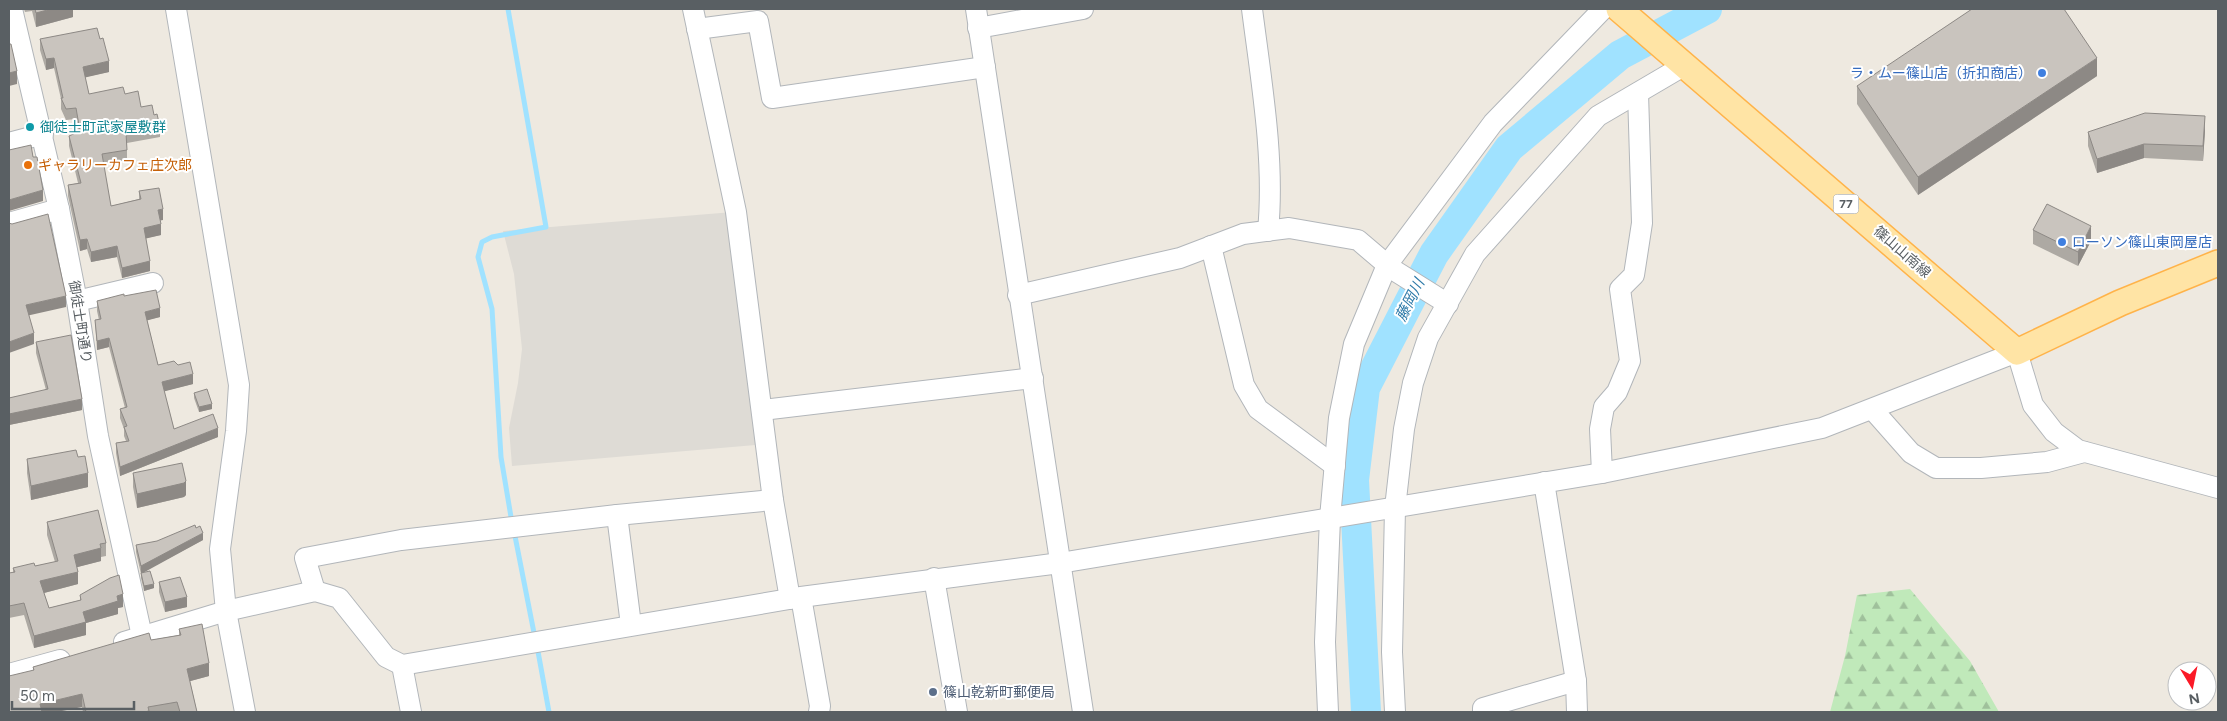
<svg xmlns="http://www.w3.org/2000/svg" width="2227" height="721" font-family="Figtree,'Noto Sans JP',sans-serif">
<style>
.industrial{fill:#dedbd5}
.forest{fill:url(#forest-firs)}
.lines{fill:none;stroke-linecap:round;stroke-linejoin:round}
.stream{stroke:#a0e2ff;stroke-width:5}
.river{stroke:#a0e2ff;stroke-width:30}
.minor-casing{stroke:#b2b6ba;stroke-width:22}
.major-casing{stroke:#ffb349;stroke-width:28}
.minor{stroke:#fff;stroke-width:20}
.major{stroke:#ffe4a5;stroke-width:25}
.wall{fill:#ada9a3}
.shaded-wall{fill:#8d8985}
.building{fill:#c9c4be;stroke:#8d8985}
.shop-dot{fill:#3f7fe0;stroke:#fff;stroke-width:2}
.culture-dot{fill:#0f9aa8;stroke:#fff;stroke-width:2}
.food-dot{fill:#e8710a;stroke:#fff;stroke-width:2}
.service-dot{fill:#5c6f8a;stroke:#fff;stroke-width:2}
.labels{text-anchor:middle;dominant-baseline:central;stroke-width:4;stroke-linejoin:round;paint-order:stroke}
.shield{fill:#fff;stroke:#8b8f92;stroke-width:1}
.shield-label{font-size:12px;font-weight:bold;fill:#595f63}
.shop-label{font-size:14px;fill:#366cbe;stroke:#fff;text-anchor:end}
.culture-label{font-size:14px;fill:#0d838f;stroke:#fff;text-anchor:start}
.food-label{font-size:14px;fill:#c56008;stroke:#fff;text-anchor:start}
.street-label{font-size:14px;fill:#595f63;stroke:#fff}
.service-label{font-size:14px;fill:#4e5e75;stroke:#fff;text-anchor:start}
.water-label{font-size:15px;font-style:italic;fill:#2f7ba9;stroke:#fff}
</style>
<defs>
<pattern id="forest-firs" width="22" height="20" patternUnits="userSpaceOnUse" patternTransform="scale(1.25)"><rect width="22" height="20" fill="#c0e9ba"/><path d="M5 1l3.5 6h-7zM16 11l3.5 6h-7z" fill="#9fc09b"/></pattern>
</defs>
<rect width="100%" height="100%" fill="#eee9e0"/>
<polygon class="industrial" points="733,212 767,444 512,466 509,428 518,383 522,349 514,274 503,231"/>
<polygon class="forest" points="1910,589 1970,661 1999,712 1830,712 1845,656 1857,595"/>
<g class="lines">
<g class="stream">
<polyline points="508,9 546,227 492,237 482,242 478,257 492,309 501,457 512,523"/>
<polyline points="514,531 535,638"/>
<polyline points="537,646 549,712"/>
</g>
<polyline class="river" points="1366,712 1354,480 1365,388 1434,254 1509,148 1620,55 1707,9"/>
<g class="minor-casing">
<g id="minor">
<polyline points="12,9 59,209 77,301 98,436 142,636"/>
<polyline points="176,9 239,385 236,431 220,549 226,611 245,712"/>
<polyline points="693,9 736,212 773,500 790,599"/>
<polyline points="976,9 1083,712"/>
<path d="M 1252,9 C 1261,80 1275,159 1268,231"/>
<polyline points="978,28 1083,9"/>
<polyline points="697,29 758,21 772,98 985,67"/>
<polyline points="9,143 43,134"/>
<polyline points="9,223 59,209"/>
<polyline points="1211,246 1244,385 1258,409 1335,466"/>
<polyline points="1018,295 1180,258 1243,234 1289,228 1358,240 1392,269 1448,304"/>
<polyline points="77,301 153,283"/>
<polyline points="762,410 1033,378"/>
<polyline points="1873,410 1911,453 1936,468 1981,468 2047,462 2084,452"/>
<polyline points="1602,473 1600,429 1604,407 1617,392 1630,361 1620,289 1634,275 1642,223 1638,93"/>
<polyline points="1544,482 1576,681 1577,712"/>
<polyline points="617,515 773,500"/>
<polyline points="934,578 957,712"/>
<polyline points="315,591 305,558 401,540 617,515 631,625"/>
<polyline points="801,597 820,706 819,712"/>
<polyline points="124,642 226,611 315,591 339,598 386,657 402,665 801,597 1060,563 1602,473 1822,428 2017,352 2033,405 2054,432 2078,450 2218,488"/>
<polyline points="402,665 411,712"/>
<polyline points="9,674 60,660"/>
<polyline points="1328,712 1325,642 1330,518 1339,418 1354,344 1387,265 1493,123 1603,9"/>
<polyline points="1395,712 1392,652 1395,508 1404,429 1413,383 1428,338 1475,254 1598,116 1685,65"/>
<polyline points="1483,712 1483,708 1576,681"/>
</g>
</g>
<g class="major-casing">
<polyline id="major" points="1619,9 2017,352 2120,303 2218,263"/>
</g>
<use href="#minor" class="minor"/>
<use href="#major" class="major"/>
</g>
<g class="wall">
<polygon points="24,9 73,9 73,17 36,27 32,11 25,12"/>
<polygon points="40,39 109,72 85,77 89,94 125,94 141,107 154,115 160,127 160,137 127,143 127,160 103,165 111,206 139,199 139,191 163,220 160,220 161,235 146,238 150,271 122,278 117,257 91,262 87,249 80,251 68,196 68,185 78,183 69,146 69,136 78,132 76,119 66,120 61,109 61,99 54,68 46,70 40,50"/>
<polygon points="2097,76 1918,195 1857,104 1857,86"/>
<polygon points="2205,130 2203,161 2144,158 2097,173 2088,146 2088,132"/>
<polygon points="2033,230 2091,241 2078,266 2033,244"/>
<polygon points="124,296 160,317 147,320 158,365 193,384 164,391 174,429 218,437 120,476 116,453 116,443 126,441 124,436 124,429 120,418 120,409 125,408 109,347 97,350 95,320 99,320 97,311 97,301"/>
<polygon points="36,342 82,410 9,425 9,398 46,390 36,353"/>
<polygon points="194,393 212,409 199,412 194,398"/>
<polygon points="78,457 88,487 31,500 27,473 27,459"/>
<polygon points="133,473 186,495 184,497 137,508 133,487"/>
<polygon points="47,522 106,543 106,556 101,557 101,561 77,567 78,584 44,593 49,608 80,600 80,595 123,607 118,608 118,614 86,623 86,635 34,648 24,615 9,618 9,573 13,573 13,568 35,566 55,562 47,535"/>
<polygon points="203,540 141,573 154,588 144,591 141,578 141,573 141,574 136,552 136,545"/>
<polygon points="159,582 187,607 165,612 159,592"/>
<polygon points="179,629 209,676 190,681 197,712 83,712 82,707 33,670 33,667 151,640 179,635"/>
</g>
<g class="shaded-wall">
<polygon points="51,9 73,9 73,17 36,27 36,13"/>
<polygon points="54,58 54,68 46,70 46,59"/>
<polygon points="2097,58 2097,76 1918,195 1918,177"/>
<polygon points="109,61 109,72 83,78 83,67"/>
<polygon points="17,71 17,84 9,86 9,73"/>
<polygon points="2205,116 2205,130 2203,161 2203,146"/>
<polygon points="2144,144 2144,158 2097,173 2097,159"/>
<polygon points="43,190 43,201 9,211 9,200"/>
<polygon points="163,209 163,220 158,221 158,210"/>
<polygon points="161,224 161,235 144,239 144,228"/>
<polygon points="2091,226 2091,241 2078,266 2078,252"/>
<polygon points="87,239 87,249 80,251 80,240"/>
<polygon points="117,246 117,257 91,262 91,252"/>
<polygon points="150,261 150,271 122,278 122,268"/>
<polygon points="66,296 66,307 26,316 26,305"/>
<polygon points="160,308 160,317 145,321 145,312"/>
<polygon points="34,333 34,344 9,353 9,342"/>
<polygon points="109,338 109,347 97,350 97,341"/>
<polygon points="193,374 193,384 162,392 162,382"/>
<polygon points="82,399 82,410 9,425 9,414"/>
<polygon points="212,404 212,409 199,412 199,407"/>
<polygon points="218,428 218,437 120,476 120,467"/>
<polygon points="88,473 88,487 31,500 31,486"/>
<polygon points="186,481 186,495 184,497 137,508 137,494"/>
<polygon points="203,533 203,540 141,574 141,566"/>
<polygon points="101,548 101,561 74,568 74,555"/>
<polygon points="78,572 78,584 40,594 40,581"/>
<polygon points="154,584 154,588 144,591 144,586"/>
<polygon points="123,594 123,607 118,608 118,614 86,623 86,635 34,648 34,636 117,596"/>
<polygon points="187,597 187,607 165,612 165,602"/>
<polygon points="209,663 209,676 187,682 187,669"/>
<polygon points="82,694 82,707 57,712 40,712 40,704"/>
</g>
<g class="building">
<polygon points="35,9 51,9 36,13"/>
<polygon points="1972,9 2064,9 2097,58 1918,177 1857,86"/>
<polygon points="97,28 100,39 103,38 109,61 83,67 89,94 123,87 125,94 138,91 141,107 152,105 154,115 157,114 160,127 126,133 127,150 102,154 111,206 141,199 139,191 159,188 163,209 158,210 161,224 144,228 150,261 122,268 117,246 91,252 87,239 80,240 68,185 81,183 69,136 80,131 76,108 66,109 61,98 63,98 54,58 46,59 40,39"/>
<polygon points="9,44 11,44 17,71 9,73"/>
<polygon points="2145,113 2205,116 2203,146 2144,144 2097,159 2088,132"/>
<polygon points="31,145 33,157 37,157 43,190 9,200 9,150"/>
<polygon points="2047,204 2091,226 2078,252 2033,230"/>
<polygon points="48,214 66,296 26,305 34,333 9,342 9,223 12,224"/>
<polygon points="156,290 160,308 145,312 158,365 174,361 178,365 190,362 193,374 162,382 174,429 213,414 218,428 120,467 116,443 129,441 124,427 127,426 120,409 127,407 109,338 97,341 95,320 101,319 97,301 124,294 124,296"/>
<polygon points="71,335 82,399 9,414 9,398 48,389 36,342"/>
<polygon points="207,389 212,404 199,407 194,393"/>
<polygon points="76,450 78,457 85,456 88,473 31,486 27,459"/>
<polygon points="182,463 186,481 184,483 137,494 133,473"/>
<polygon points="98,510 106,543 100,544 101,548 74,555 78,572 40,581 49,608 81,600 80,595 110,578 119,575 123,594 117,596 118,601 83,612 86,622 34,636 24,603 9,606 9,573 15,572 13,568 34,563 35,566 58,561 47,522"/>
<polygon points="195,525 196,528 200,526 203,533 141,566 136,545 157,541"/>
<polygon points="150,571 154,584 144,586 141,573"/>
<polygon points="180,577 187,597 165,602 159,582"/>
<polygon points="202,624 209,663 187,669 197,712 180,712 177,702 148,707 149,711 144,712 86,712 82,694 40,704 42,712 9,712 9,676 34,670 33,667 149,633 151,640 181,635 179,629"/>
</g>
<g class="shop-dot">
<circle cx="2042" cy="73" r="5"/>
<circle cx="2062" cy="242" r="5"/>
</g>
<circle class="culture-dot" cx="30" cy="127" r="5"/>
<circle class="food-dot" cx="28" cy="165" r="5"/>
<circle class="service-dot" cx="933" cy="692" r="5"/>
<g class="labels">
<rect class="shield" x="1833.5" y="194.5" width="25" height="19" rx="4"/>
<g class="shield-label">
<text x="1846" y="204">77</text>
</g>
<g class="shop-label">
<text x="2032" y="73">ラ・ムー篠山店（折扣商店）</text>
<text x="2072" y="242" text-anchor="start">ローソン篠山東岡屋店</text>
</g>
<g class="culture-label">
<text x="40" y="127">御徒士町武家屋敷群</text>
</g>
<g class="food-label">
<text x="38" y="165">ギャラリーカフェ庄次郎</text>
</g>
<g class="street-label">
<text transform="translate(1902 252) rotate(41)">篠山山南線</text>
<text transform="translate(80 322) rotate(81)">御徒士町通り</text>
</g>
<g class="service-label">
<text x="943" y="692">篠山乾新町郵便局</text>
</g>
<g class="water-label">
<text transform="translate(1410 300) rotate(-63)">藤岡川</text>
</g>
</g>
<rect width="2227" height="721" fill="none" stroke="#595f63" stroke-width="20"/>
<g transform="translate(2192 686) rotate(170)"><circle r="24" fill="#ffffff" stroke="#bdbfc1"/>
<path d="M0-4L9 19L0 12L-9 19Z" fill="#fb1a27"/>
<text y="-8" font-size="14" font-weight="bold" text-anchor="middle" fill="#595f63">N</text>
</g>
<path d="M12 701v8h122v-8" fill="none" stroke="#595f63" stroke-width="2.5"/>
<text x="20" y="701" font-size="15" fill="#595f63" stroke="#ffffff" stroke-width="4" paint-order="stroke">50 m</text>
</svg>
